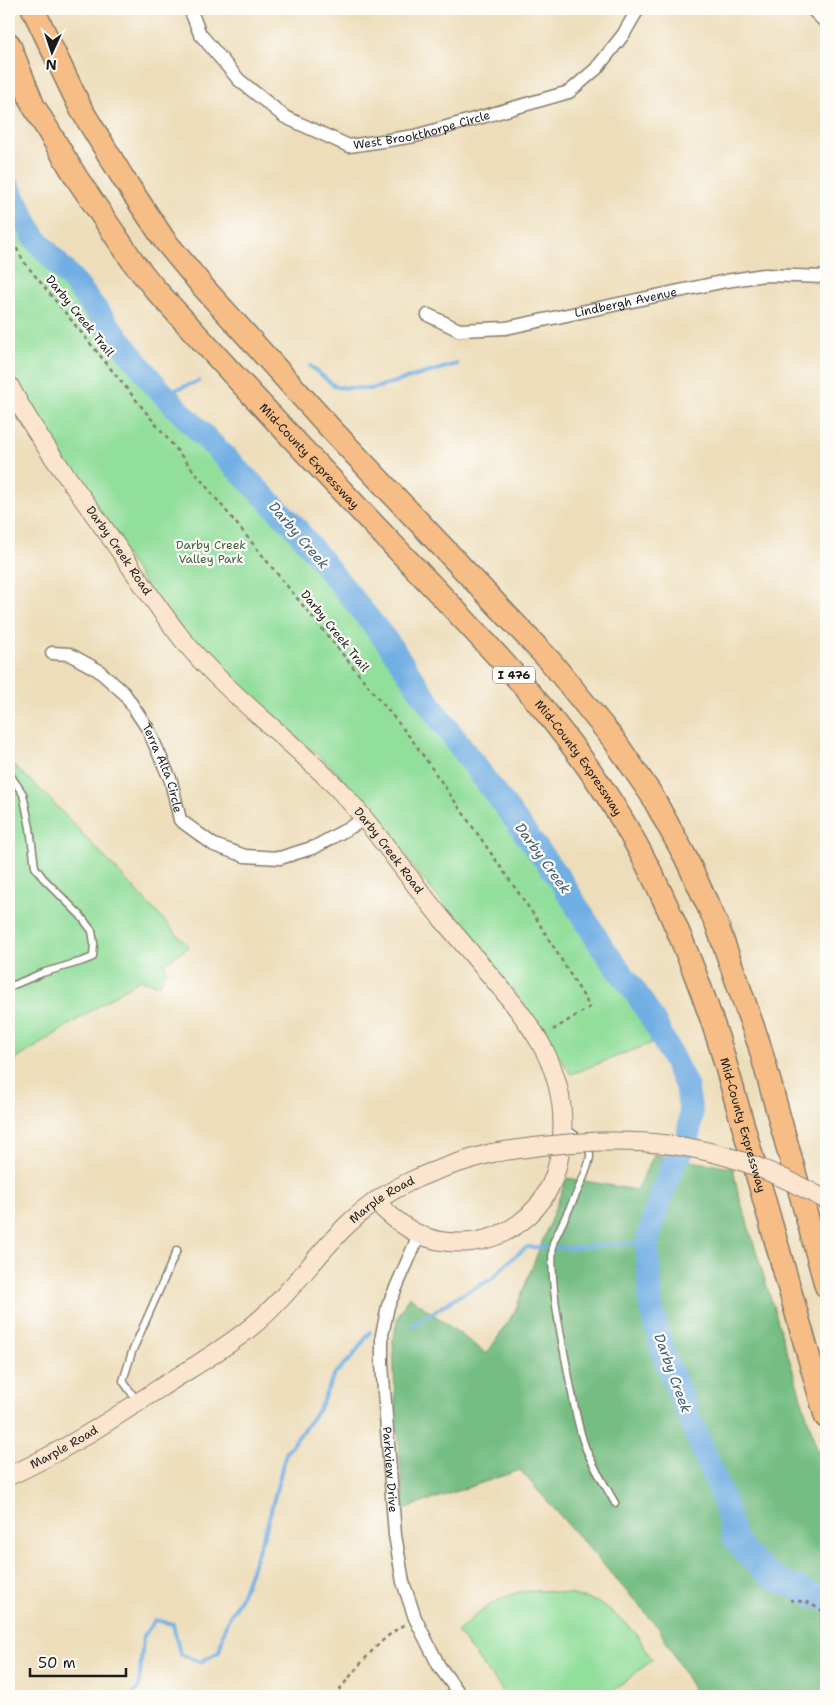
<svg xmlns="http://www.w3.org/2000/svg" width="835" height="1705" font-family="'Shantell Sans',sans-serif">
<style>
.green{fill:#92de9b;stroke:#577d5c}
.forest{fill:#75bd83;stroke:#486c50}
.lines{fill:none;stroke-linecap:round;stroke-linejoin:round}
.stream{stroke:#71aee3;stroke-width:4}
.river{stroke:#71aee3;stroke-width:24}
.lane-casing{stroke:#847c6b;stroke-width:9}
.street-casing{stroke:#847c6b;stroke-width:15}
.secondary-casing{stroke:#847c6b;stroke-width:20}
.highway-casing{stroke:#847c6b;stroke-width:25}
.path{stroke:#847c6b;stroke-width:2.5;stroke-dasharray:4 4;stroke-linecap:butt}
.lane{stroke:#fff;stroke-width:6}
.street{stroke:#fff;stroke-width:12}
.secondary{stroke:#fbe5cf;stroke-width:18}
.highway{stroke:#f6be86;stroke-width:22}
.secondary-bridge-casing{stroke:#847c6b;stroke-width:20;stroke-linecap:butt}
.secondary-bridge{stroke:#fbe5cf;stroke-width:18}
.labels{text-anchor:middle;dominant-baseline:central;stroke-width:4.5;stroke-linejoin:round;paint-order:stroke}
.shield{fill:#fdfcf7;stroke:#605f5e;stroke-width:1}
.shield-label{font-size:11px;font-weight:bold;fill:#1c1c1c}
.street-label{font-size:12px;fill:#1c1c1c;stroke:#fdfcf7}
.park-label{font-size:12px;fill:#456048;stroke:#fdfcf7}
.water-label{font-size:14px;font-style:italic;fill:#425e76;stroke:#fdfcf7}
</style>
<rect width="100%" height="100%" fill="#fdfcf7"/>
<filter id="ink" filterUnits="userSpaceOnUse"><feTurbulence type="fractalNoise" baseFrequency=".02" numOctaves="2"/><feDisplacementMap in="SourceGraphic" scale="10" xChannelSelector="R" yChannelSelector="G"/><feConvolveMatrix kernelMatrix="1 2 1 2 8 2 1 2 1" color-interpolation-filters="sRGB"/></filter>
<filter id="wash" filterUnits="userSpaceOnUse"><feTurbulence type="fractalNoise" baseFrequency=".0096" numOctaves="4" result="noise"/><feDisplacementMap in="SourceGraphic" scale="20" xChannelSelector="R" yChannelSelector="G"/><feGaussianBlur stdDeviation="1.12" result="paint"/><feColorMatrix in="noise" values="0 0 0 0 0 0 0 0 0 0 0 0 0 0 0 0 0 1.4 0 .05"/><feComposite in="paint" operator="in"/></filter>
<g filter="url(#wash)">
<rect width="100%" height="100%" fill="#edddba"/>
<g class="green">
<polygon points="9,199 29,239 167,407 262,499 377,638 483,787 572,908 657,1041 571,1074 519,998 334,769 212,664 150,592 9,376"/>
<polygon points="9,761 46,795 189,947 164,963 166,971 160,984 154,984 140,979 9,1064"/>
<path d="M 543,1591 L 570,1594 L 597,1602 L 613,1613 L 636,1633 L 652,1660 L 607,1696 L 507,1696 L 457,1632 C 475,1616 492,1600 516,1593 C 524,1591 535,1591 543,1591 Z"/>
</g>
<polygon class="forest" points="654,1155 733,1168 737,1189 820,1459 826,1474 826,1696 697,1696 658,1627 520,1470 404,1509 395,1396 393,1340 398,1317 409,1296 487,1354 515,1311 567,1178 636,1190"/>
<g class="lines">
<g class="stream">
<polyline points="310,366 336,387 371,389 457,364"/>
<polyline points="164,394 199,381"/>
<polyline points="412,1326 457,1297 492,1279 508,1262 527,1247 576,1248 611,1244 647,1243"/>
<polyline points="131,1696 139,1688 143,1637 155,1620 173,1624 180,1654 200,1662 219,1652 226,1623 241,1597 266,1529 286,1453 319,1409 334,1375 352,1357 370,1332"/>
</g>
<polyline class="river" points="9,188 34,237 74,282 155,385 198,430 294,526 389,644 440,719 561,881 602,947 639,997 657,1027 686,1085 691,1112 688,1141 674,1163 659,1201 647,1243 651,1307 663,1353 724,1502 734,1538 746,1554 772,1577 826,1601"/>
</g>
</g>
<g filter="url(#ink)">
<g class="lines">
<g class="lane-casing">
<g id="lane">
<polyline points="9,773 23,794 30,828 35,867 43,878 80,915 92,931 94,943 93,957 83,961 42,973 9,987"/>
<path d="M 564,1127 C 573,1134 588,1142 590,1154 C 592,1167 560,1226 553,1243 C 549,1284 562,1341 570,1383 C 574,1404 578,1429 586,1449 C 594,1468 605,1485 615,1503"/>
<polyline points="137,1401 123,1381 132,1352 177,1250"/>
</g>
</g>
<g class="street-casing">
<g id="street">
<path id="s1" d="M 190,9 L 200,34 L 239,80 L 285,117 L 349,146 L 415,136 L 569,92 L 596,69 L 623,35 L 638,9"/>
<polyline points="812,9 826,23"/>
<path id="s2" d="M 428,315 L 459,330 L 506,328 L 726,281 L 764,275 L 826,277"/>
<path id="s3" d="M 52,653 L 69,654 L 98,670 L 124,693 L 148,729 L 171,781 L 180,820 L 214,845 L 245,856 L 280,858 L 315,847 L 365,819"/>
<path id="s4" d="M 419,1235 L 388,1306 L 382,1335 L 382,1364 L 395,1535 L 403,1582 L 415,1618 L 439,1666 L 461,1696"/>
</g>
</g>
<g class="secondary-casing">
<g id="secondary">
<path id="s5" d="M 9,385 C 39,442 76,488 113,541 C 136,574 158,609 183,640 C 230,697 291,739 341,792 C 378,831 408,878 443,920 C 460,940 477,960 494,980 C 534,1027 567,1071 562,1137 C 560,1153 558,1169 551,1184 C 537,1216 506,1238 471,1242 C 429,1246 404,1230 375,1201"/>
<path id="s6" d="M 9,1476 C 62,1452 111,1420 160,1388 C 191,1368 223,1350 251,1327 C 288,1297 314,1257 347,1225 C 389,1184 437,1168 492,1153"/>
</g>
</g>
<g class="highway-casing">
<g id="highway">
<polyline points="33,9 81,109 123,178 165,241 204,288 332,430 551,662 614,740 651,794 686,858 717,925 759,1044 826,1286"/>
<path id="s7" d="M 9,44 L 33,105 L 76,177 L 134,263 L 155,289 C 234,376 313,461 394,546 C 477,633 563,719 624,823 C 666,894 696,970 721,1048 L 826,1417"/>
</g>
</g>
<g class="path">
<polyline points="9,234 24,262 413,741 536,918 590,1007 551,1031"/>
<polyline points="790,1600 807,1602 826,1613"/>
<path d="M 334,1696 C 355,1671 376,1641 405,1624"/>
</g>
<use href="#lane" class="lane"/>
<use href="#street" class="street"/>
<use href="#secondary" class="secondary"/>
<use href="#highway" class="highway"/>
<g class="secondary-bridge-casing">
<path id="secondary-bridge" d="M 492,1153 C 567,1141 643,1134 718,1154 C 756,1164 792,1181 826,1200"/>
</g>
<use href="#secondary-bridge" class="secondary-bridge"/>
</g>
</g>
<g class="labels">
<rect class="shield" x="493" y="666.5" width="42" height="17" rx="4"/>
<g class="shield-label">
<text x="514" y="675">I 476</text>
</g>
<g class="street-label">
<text stroke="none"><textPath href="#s1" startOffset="291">West Brookthorpe Circle</textPath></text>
<text stroke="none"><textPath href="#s2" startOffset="204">Lindbergh Avenue</textPath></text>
<text transform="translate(80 316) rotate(51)">Darby Creek Trail</text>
<text stroke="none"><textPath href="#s7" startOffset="514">Mid-County Expressway</textPath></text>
<text stroke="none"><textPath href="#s5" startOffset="199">Darby Creek Road</textPath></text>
<text transform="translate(335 631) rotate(51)">Darby Creek Trail</text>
<text stroke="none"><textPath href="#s7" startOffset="919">Mid-County Expressway</textPath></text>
<text stroke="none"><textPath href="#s3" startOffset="170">Terra Alta Circle</textPath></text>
<text stroke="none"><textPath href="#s5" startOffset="604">Darby Creek Road</textPath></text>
<text stroke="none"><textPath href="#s7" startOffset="1324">Mid-County Expressway</textPath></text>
<text stroke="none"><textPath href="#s6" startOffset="468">Marple Road</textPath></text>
<text stroke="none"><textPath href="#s6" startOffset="62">Marple Road</textPath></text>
<text stroke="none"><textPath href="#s4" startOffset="242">Parkview Drive</textPath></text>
</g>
<g class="park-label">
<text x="211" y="545">Darby Creek<tspan x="211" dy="14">Valley Park</tspan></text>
</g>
<g class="water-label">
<text transform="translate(299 535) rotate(49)">Darby Creek</text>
<text transform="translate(543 858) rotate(54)">Darby Creek</text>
<text transform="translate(673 1373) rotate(70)">Darby Creek</text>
</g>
</g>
<rect width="835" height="1705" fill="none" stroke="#fdfcf7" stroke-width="30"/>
<g transform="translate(52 52) rotate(183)" stroke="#fdfcf7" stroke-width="4" paint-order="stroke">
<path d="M0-4L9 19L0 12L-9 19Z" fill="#1c1c1c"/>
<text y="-8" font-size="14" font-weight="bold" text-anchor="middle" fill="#1c1c1c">N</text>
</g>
<path d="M30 1668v8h96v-8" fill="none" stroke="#1c1c1c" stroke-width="2.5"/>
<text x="38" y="1668" font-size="15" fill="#1c1c1c" stroke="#fdfcf7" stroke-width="4" paint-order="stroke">50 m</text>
</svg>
